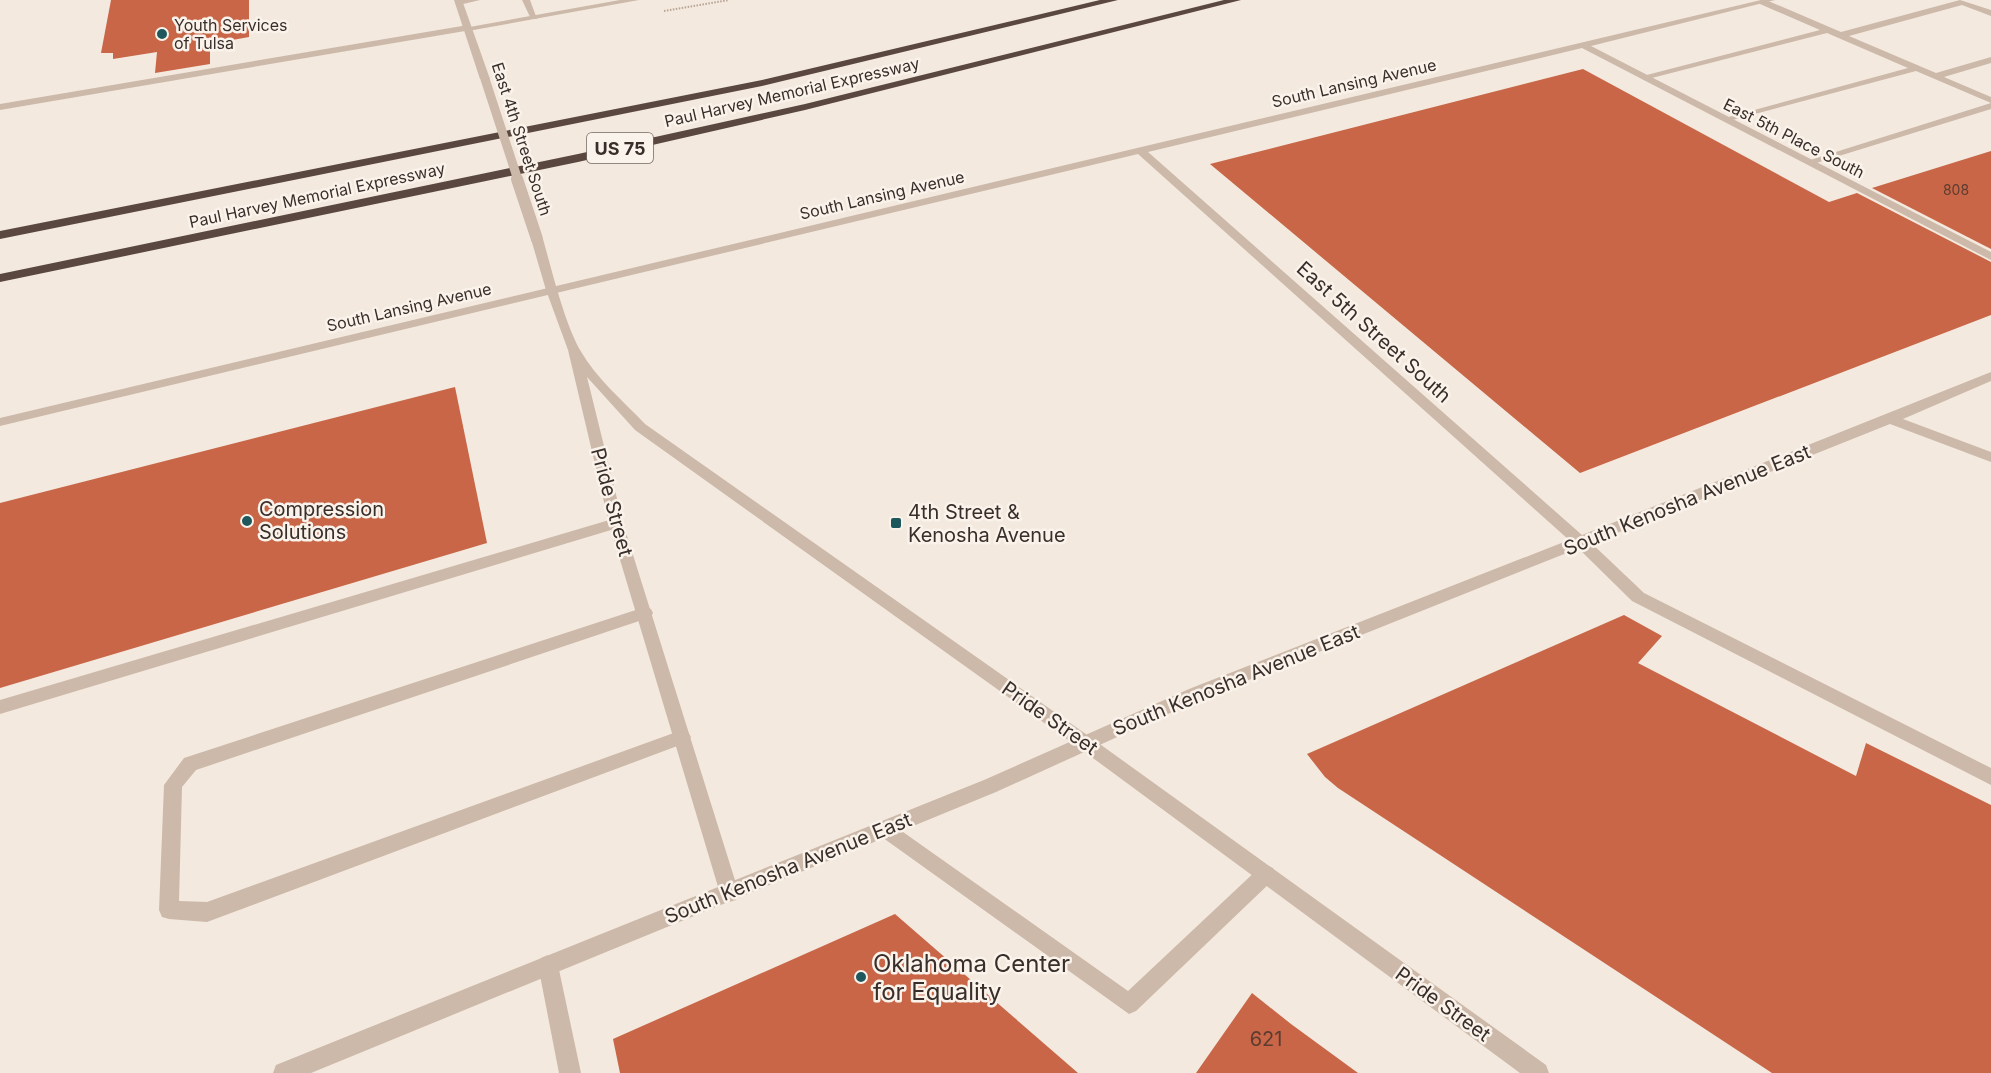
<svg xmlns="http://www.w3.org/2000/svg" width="1991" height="1073" font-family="Inter,sans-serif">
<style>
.building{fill:#c86647}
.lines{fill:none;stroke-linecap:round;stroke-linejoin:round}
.path{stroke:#b8a394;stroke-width:2;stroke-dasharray:1.5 1.5;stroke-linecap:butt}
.service{fill:#ccb9aa;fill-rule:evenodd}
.minor{fill:#ccb9aa;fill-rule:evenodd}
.tertiary{fill:#ccb9aa;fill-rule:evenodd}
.motorway{fill:#5a4840;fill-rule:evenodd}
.tertiary-bridge-far1{stroke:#ccb9aa;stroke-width:9}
.tertiary-bridge{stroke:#ccb9aa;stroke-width:12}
.poi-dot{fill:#1e585c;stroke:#faf3eb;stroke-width:2}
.labels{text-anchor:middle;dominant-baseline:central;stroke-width:5;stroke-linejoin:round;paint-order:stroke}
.far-number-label{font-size:14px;fill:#5d3c30}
.far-poi-label{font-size:16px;fill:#392e29;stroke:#faf3eb;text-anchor:start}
.far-street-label{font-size:16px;fill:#392e29;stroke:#faf3eb}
.shield{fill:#faf3eb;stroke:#736963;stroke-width:1.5}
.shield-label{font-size:18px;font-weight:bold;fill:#392e29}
.street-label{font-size:20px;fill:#392e29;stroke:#faf3eb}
.poi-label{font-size:20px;fill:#392e29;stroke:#faf3eb;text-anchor:start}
.near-number-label{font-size:20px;fill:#5d3c30}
.near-poi-label{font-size:24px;fill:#392e29;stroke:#faf3eb;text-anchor:start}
</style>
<rect width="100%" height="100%" fill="#f3e9de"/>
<g class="building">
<polygon points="111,0 249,0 249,37 210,44 210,64 155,73 157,52 113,59 113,53 101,53"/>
<polygon points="1583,69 1829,202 1857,193 1991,262 1991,315 1580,473 1210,164"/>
<polygon points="1991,151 1991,249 1872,188"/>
<polygon points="455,387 487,543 0,688 0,503"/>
<polygon points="1624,615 1662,636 1638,663 1856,776 1866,743 1991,805 1991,1073 1772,1073 1338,788 1325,777 1307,754"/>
<polygon points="895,914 1078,1073 620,1073 613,1039"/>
<polygon points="1252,993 1291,1024 1358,1073 1196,1073"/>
</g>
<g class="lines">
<polyline class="path" points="664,11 729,0"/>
<g class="service">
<polygon points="480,0 459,5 455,3 462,0"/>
<polygon points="522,0 530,0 537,19 531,19"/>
<polygon points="1760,0 1766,0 1841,32 1960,0 1991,10 1991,16 1962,5 1849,36 1936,73 1991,57 1991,63 1944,77 1991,97 1991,103 1916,71 1725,122 1725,118 1908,68 1827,33 1644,80 1639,77 1820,30 1760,4"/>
<polygon points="468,25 472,28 471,30 0,110 0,104"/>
<polygon points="1991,103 1991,109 1813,164 1804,162"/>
<polygon points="616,518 623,523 621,527 0,714 0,700"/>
<polygon points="1581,536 1586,538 1644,593 1991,768 1991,785 1632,601 1576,546 1573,542 1576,538"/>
<polygon points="645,607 651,609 653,613 651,617 196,770 182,787 179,901 207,902 682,730 688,732 691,737 688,742 207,922 169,919 162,917 159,910 164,785 184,758"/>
<polygon points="886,820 1128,991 1259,868 1266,865 1273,868 1276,874 1273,880 1136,1011 1129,1014 879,835 877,829 879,823"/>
<polygon points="548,955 555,958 558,965 581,1073 559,1073 538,965 541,958"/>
</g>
<g class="minor">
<polygon points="620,0 639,0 468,31 464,28"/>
<polygon points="1761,0 1775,0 1591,46 1991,252 1991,260 1582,48 1148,152 1582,535 1991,372 1991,381 1903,419 1991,452 1991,462 1890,424 1201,699 996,792 311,1073 273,1073 276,1065 984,780 1189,689 1569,540 1138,154 0,426 0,418"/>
</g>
<g class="tertiary">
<polygon points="454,0 462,0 490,79 488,81 480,79"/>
<path d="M 537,236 L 543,239 C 552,271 564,321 580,350 C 596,378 623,401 645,424 L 1090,737 L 1546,1065 L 1549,1073 L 1520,1073 L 1078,747 L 635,430 L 587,377 L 623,523 L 739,893 L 736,900 L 729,902 L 722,900 L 609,523 L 568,350 L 546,290 L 531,239 Z"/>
</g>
<g class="motorway">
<polygon points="1100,0 1118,0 762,86 0,239 0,231 762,80"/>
<polygon points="1224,0 1241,0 805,110 578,162 0,282 0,274 578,154 805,104"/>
</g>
<polyline class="tertiary-bridge-far1" points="485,79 518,180"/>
<polyline class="tertiary-bridge" points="517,179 537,239"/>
</g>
<g class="poi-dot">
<circle cx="162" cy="34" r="6"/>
<circle cx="247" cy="521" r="6"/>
<rect x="890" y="517" width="12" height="12" rx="3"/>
<circle cx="861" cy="977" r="6"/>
</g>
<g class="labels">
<g class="far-number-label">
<text x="1956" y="189">808</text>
</g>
<g class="far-poi-label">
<text x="174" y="25">Youth Services<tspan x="174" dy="18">of Tulsa</tspan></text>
</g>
<g class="far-street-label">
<text transform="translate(1354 83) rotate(-13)">South Lansing Avenue</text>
<text transform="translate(792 92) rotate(-13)">Paul Harvey Memorial Expressway</text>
<text transform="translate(1794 138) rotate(27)">East 5th Place South</text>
<text transform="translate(522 139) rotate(72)">East 4th Street South</text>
<text transform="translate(317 195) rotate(-12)">Paul Harvey Memorial Expressway</text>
<text transform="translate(882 195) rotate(-13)">South Lansing Avenue</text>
<text transform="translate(409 307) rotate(-13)">South Lansing Avenue</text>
</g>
<rect class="shield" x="587" y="133" width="66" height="30" rx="4.5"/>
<g class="shield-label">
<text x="620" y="148">US 75</text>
</g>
<g class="street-label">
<text transform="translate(1374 332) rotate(42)">East 5th Street South</text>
<text transform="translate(1687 500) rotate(-22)">South Kenosha Avenue East</text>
<text transform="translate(612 502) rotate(75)">Pride Street</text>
<text transform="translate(1236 680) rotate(-22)">South Kenosha Avenue East</text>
<text transform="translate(1050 718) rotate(35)">Pride Street</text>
<text transform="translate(788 868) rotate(-22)">South Kenosha Avenue East</text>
<text transform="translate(1443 1004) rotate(36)">Pride Street</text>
</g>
<g class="poi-label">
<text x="259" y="509">Compression<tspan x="259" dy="23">Solutions</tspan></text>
<text x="908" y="512">4th Street &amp;<tspan x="908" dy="23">Kenosha Avenue</tspan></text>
</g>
<g class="near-number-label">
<text x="1266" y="1039">621</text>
</g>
<g class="near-poi-label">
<text x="873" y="963">Oklahoma Center<tspan x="873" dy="28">for Equality</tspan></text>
</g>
</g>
</svg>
